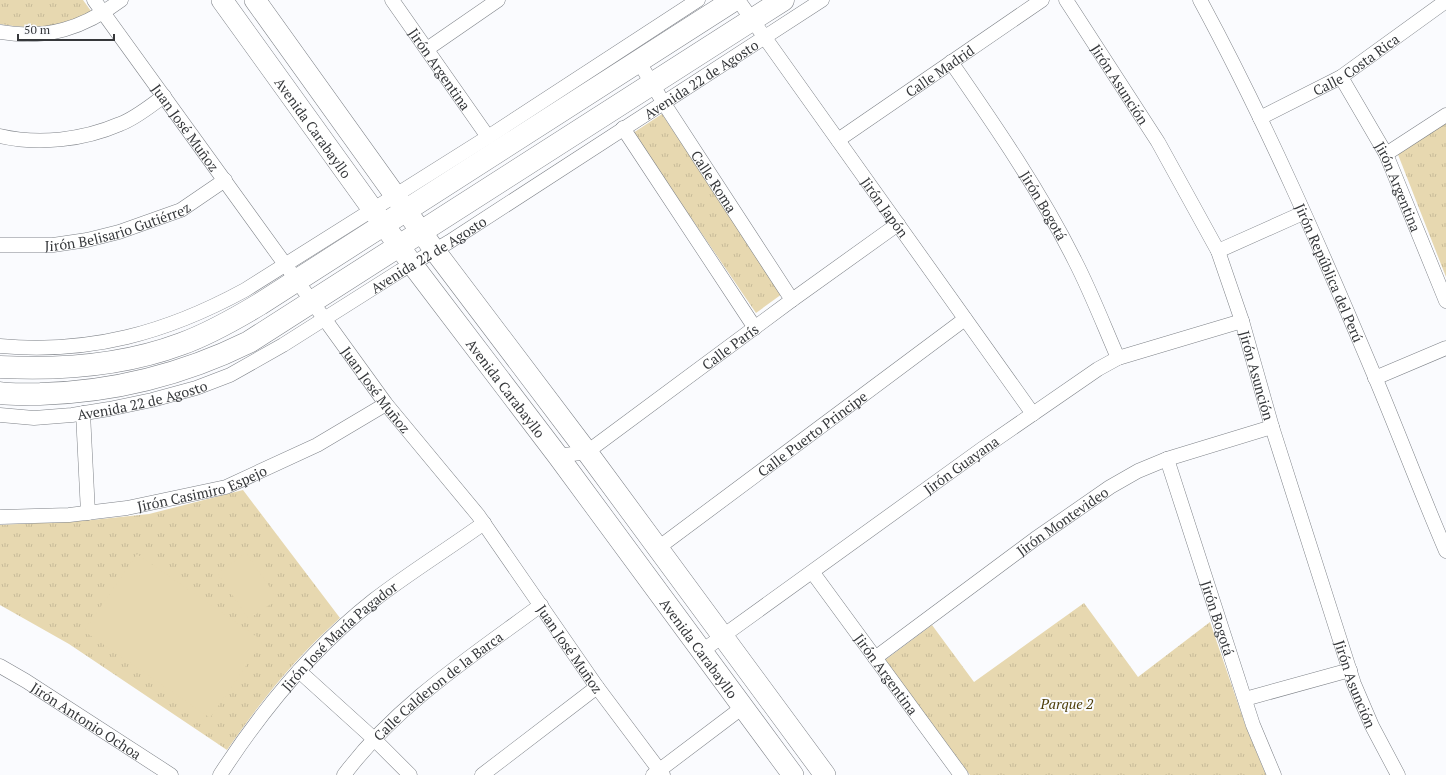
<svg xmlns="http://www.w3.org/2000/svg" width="1446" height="775" font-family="'PT Serif',serif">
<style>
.grass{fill:url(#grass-tufts)}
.pitch{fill:#e7d8b0}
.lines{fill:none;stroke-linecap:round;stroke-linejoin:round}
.street-casing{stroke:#7e8288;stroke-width:15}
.secondary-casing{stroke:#7e8288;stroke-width:22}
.primary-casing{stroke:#7e8288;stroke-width:23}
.street{stroke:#fff;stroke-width:14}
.secondary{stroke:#fff;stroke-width:21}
.primary{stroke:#fff;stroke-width:22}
.labels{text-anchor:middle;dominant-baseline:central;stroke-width:4;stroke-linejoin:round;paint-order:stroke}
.street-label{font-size:14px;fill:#36383b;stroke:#fafbfe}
.park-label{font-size:14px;font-style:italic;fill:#4d3d08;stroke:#fafbfe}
</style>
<defs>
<pattern id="grass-tufts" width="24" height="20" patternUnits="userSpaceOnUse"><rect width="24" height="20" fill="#e7d8b0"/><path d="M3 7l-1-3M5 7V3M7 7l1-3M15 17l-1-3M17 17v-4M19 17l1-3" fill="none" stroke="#c7ba98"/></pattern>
</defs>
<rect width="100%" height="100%" fill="#fafbfe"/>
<g class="grass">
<path d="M 0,0 L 83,0 L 91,11 C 64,28 31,30 0,24 Z"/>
<polygon points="662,114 782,294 756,313 633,133"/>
<polygon points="1446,122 1446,277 1397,152"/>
<path d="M 243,490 L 340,618 C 295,658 261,701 227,750 L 69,644 L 0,605 L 0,525 L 92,520 L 149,514 Z"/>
<polygon points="1084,603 1138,677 1210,622 1246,727 1266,775 970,775 885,660 932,625 974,682"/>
</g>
<g class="pitch">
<polygon points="246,553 278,599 249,619 217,573"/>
<polygon points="137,554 263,641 210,718 84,631"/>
</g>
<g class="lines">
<g class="street-casing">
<g id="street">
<path id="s1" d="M 94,0 L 386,404 L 478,515 L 597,687 L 663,775"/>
<path id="s2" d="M 392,0 L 488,137"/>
<path id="s3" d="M 738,0 L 1033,414"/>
<path id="s4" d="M 1066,0 L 1158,142 L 1218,251 L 1242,321 L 1272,427 L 1354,684 L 1372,726 L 1398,775"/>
<path id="s5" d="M 1200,0 C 1266,122 1321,249 1375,377 C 1399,434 1421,493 1446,551"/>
<path d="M 0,32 C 47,40 84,28 121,0"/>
<polyline points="427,49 498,0"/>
<path id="s6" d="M 639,62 L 663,102 L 792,300"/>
<path id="s7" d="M 951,62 C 996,127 1040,191 1075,261 C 1091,292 1104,326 1118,358"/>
<path id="s8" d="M 1341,77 L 1386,154 L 1446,301"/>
<path id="s9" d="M 1260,118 L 1341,77 L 1446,1"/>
<polyline points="623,128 755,328"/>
<path d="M 0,136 C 39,145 83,140 120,124 C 136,118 150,106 164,96"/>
<path id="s10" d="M 838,140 L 1042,0"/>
<polyline points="1386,154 1446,115"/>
<path id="s11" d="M 0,245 L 53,245 L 87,240 L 119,232 L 181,210 L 225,180"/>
<polyline points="1218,251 1303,213"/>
<path d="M 0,346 C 90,354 166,333 245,290 L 488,137 L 698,0"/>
<polyline points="1375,378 1446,348"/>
<polyline points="83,413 88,513"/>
<path id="s12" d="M 0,415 L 34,418 L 72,415 L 109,409 L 152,400 L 196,388 L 230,375 L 283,345 L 400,271 L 449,242 L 822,0"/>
<path id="s13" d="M 558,456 L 587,452 L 792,300 L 898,224"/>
<path id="s14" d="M 1167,459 L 1253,725 L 1274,775"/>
<path id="s15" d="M 0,517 L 69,515 L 127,508 L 226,487 L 317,445 L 386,404"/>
<path id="s16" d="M 658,548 L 965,319"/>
<path id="s17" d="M 813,573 L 961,775"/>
<path id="s18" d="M 702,651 L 982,449 L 1098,369 L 1118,358 L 1242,321"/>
<path id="s19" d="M 875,658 L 1035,539 L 1110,487 L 1138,471 L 1167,459 L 1272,427"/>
<path id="s20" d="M 0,666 L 26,681 L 171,775"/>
<polyline points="299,671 373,738 410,775"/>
<polyline points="1245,699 1350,670"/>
<path id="s21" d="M 220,775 C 262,710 313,648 374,600 C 409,573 448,549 484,523"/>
<path id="s22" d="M 344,775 C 396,705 472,656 541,605"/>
<polyline points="482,775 597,687"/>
<polyline points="653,775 743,707"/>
</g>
</g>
<g class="secondary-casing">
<g id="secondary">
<path id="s23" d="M 222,0 L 412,264 L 558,456 L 793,775"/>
<polyline points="255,0 435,251 587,452 825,775"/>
</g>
</g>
<g class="primary-casing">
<g id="primary">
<path d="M 0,367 C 60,370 125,365 181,344 C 209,334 235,319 260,304 L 734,0"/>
<path d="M 0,393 C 13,395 27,394 40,394 C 113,392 184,374 249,342 L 783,0"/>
</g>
</g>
<use href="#street" class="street"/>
<use href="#secondary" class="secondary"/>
<use href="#primary" class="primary"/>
</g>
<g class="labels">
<g class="street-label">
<text stroke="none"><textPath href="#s9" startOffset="110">Calle Costa Rica</textPath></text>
<text stroke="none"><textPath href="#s2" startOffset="84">Jirón Argentina</textPath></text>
<text stroke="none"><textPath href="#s10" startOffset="123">Calle Madrid</textPath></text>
<text stroke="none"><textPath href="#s12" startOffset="792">Avenida 22 de Agosto</textPath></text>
<text stroke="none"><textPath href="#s4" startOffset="100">Jirón Asunción</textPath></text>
<text stroke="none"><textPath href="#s1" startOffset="157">Juan José Muñoz</textPath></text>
<text stroke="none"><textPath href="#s23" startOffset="157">Avenida Carabayllo</textPath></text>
<text stroke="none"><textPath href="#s6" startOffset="141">Calle Roma</textPath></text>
<text stroke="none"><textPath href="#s8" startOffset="124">Jirón Argentina</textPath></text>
<text stroke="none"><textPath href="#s7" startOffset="171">Jirón Bogotá</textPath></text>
<text stroke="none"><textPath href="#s3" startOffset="254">Jirón Japón</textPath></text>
<text stroke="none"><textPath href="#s11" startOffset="120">Jirón Belisario Gutiérrez</textPath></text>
<text stroke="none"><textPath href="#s12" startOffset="468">Avenida 22 de Agosto</textPath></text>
<text stroke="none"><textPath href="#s5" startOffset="302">Jirón República del Perú</textPath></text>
<text stroke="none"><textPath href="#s13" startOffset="207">Calle París</textPath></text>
<text stroke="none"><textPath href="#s4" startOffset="424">Jirón Asunción</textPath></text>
<text stroke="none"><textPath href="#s23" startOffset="481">Avenida Carabayllo</textPath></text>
<text stroke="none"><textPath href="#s1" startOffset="481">Juan José Muñoz</textPath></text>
<text stroke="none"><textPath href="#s12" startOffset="144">Avenida 22 de Agosto</textPath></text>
<text stroke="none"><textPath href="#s16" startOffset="192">Calle Puerto Principe</textPath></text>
<text stroke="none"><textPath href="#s18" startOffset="319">Jirón Guayana</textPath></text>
<text stroke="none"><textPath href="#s15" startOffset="205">Jirón Casimiro Espejo</textPath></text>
<text stroke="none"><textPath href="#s19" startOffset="232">Jirón Montevideo</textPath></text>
<text stroke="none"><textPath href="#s14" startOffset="167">Jirón Bogotá</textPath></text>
<text stroke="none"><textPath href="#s21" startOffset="184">Jirón José María Pagador</textPath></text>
<text stroke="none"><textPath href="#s1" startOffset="805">Juan José Muñoz</textPath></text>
<text stroke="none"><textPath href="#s23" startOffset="805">Avenida Carabayllo</textPath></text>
<text stroke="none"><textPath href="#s17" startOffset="125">Jirón Argentina</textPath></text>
<text stroke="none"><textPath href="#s4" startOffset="748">Jirón Asunción</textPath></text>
<text stroke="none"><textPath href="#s22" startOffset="130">Calle Calderon de la Barca</textPath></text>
<text stroke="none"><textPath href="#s20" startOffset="102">Jirón Antonio Ochoa</textPath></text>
</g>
<g class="park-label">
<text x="1067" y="703">Parque 2</text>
</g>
</g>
<path d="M18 34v6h96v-6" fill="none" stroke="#36383b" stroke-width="2"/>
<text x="24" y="34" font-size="12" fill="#36383b" stroke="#fafbfe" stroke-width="3" paint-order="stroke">50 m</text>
</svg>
